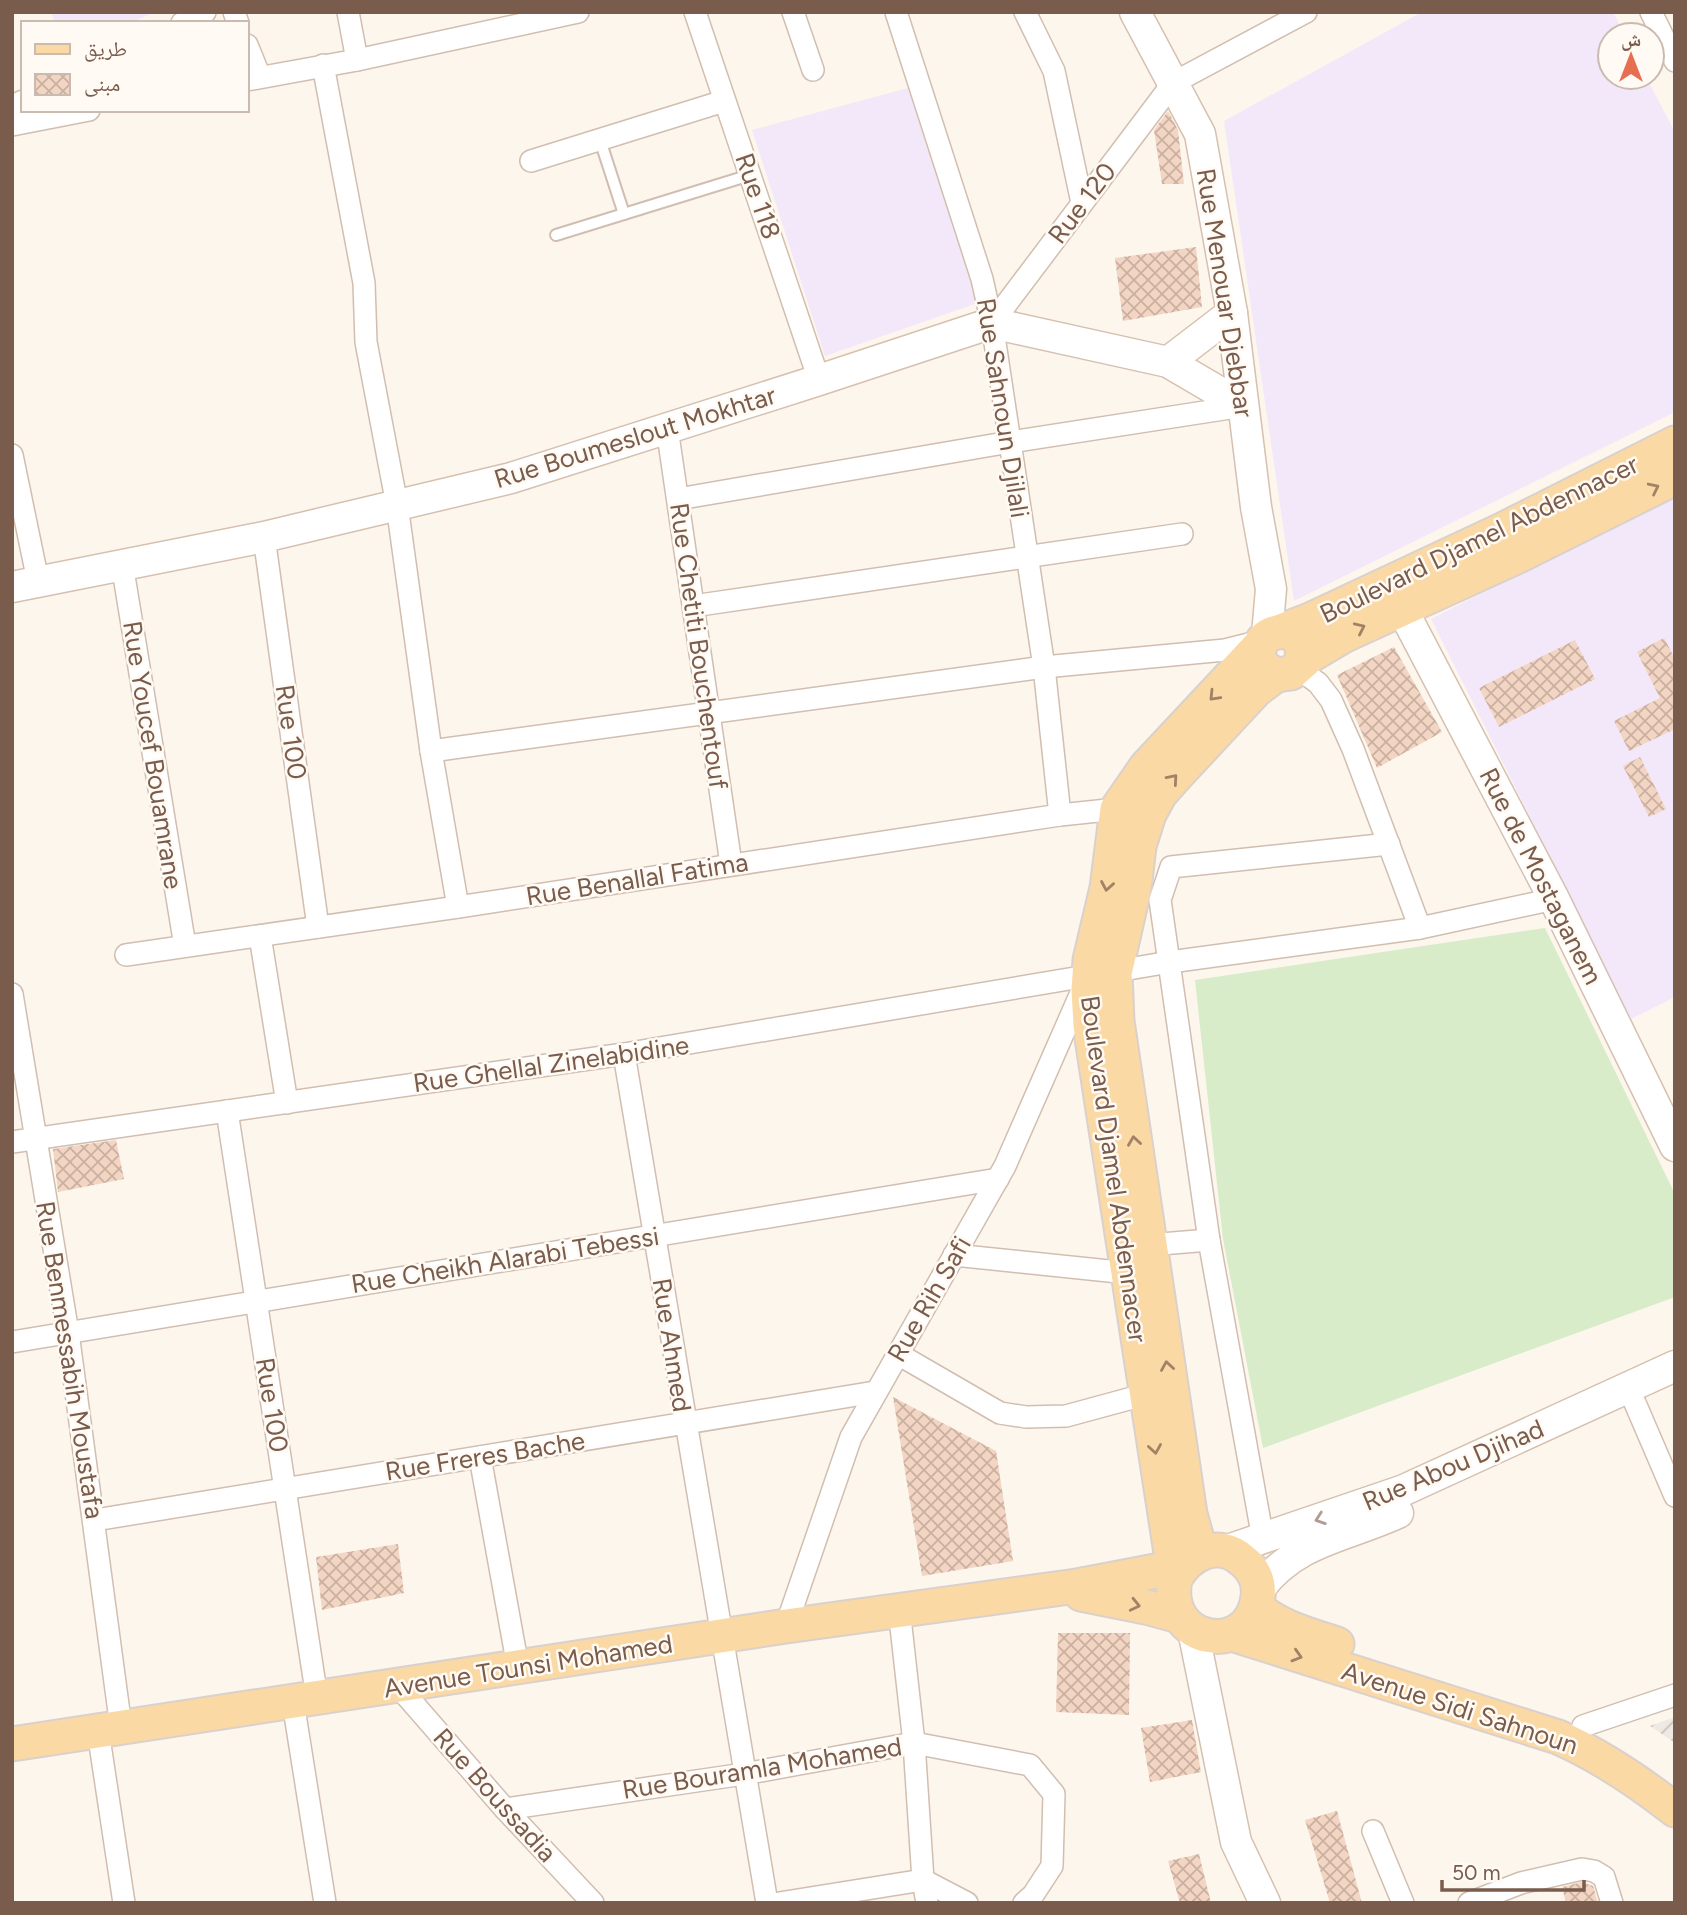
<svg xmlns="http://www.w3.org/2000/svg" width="1687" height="1915" font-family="Figtree,'Noto Naskh Arabic',sans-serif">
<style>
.industrial{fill:url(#industrial-furrows)}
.education{fill:#f3e8fa}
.garden{fill:#d8ecc9}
.building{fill:url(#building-cross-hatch)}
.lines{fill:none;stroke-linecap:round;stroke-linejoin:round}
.lane-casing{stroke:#d1beb0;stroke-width:14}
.street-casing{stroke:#d1beb0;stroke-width:24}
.secondary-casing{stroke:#d6c0b0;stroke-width:33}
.primary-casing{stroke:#dad1cd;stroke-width:37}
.lane{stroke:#fff;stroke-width:10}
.street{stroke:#fff;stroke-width:21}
.secondary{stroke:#fff;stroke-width:30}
.primary{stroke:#fbd9a5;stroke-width:33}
.oneway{stroke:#a18267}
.oneway2{stroke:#af9d94}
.labels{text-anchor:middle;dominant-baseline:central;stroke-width:5;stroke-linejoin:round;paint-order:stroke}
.street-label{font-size:26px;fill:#7a5c4d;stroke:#fffaf3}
</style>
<defs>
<pattern id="industrial-furrows" width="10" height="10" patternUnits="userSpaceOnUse" patternTransform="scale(1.75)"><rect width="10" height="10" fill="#efe9e4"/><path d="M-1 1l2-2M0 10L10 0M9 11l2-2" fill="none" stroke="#c7c0bb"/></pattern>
<pattern id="building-cross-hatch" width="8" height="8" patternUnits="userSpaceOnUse" patternTransform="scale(1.75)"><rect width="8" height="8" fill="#f3d5c3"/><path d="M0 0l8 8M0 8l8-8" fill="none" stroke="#cab0a1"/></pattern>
</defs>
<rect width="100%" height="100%" fill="#fdf6ec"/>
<polygon class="industrial" points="1675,1717 1675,1743 1650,1726"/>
<g class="education">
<polygon points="51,12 154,12 131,23 55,23"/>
<polygon points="1422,12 1613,12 1625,35 1610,35 1610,77 1646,77 1675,132 1675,412 1294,601 1224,121"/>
<polygon points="908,88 978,303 825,356 752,130"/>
<polygon points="1675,494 1675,997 1631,1019 1431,619"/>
</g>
<polygon class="garden" points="1545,928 1675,1194 1675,1297 1263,1448 1223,1239 1195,980"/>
<g class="building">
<polygon points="1168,111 1178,130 1184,184 1162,184 1154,130"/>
<polygon points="1196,247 1202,307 1123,321 1115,258"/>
<polygon points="1664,638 1675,659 1675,729 1629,751 1614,721 1660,698 1637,652"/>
<polygon points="1575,640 1595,679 1499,727 1479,688"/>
<polygon points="1394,647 1442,732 1377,768 1337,675"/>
<polygon points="1640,757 1666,809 1649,817 1623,766"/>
<polygon points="116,1140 124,1179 58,1192 53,1149"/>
<polygon points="893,1397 996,1451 1013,1561 922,1576"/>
<polygon points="398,1544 404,1593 322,1610 316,1557"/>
<polygon points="1058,1633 1130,1633 1129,1715 1056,1712"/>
<polygon points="1192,1720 1201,1772 1150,1782 1141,1728"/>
<polygon points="1337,1811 1362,1903 1330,1903 1305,1820"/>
<polygon points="1199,1854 1211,1903 1180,1903 1168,1861"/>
<polygon points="1582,1882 1593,1886 1598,1903 1566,1903 1562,1887"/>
</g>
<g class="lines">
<g class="lane-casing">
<g id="lane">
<polyline points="600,140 624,214"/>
<polyline points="556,235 750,175"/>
</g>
</g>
<g class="street-casing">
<g id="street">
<polyline points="234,12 238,23"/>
<polyline points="348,12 357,60"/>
<polyline points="695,12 819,380"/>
<polyline points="793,12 813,70"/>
<polyline points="896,12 982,279 992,323 1044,667 1060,815"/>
<polyline points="1025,12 1054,71 1082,203"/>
<polyline points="1651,12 1675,61"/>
<polyline points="182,23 205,12"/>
<polyline points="247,45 260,77"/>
<polyline points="323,65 364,283 366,342 397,505 431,751 458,907"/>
<polyline points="247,80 357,60 578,12"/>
<polyline points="12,106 23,101"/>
<polyline points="12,125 89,110"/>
<polyline points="531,161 724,101"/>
<polyline points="992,323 1173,83 1306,12"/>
<polyline points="667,428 731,864"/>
<polyline points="12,455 38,581"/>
<polyline points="678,499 1010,442 1243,406"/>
<polyline points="264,537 318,927"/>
<polyline points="122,564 185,946"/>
<polyline points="693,606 1182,534"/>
<polyline points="1297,668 1318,683 1331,700 1353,749 1420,928"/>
<polyline points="431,751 1044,667 1225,650 1261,641"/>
<polyline points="260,936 287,1103"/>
<polyline points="126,955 458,907 1060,815 1117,809 1128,811"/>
<polyline points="12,994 68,1333 121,1727"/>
<polyline points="624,1054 767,1903"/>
<polyline points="227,1111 317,1698"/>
<polyline points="12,1142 624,1054 1170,962 1420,928 1554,899"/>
<polyline points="1149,1245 1209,1240"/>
<polyline points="954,1255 1128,1273"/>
<polyline points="12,1342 998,1179"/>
<polyline points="898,1354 1000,1413 1026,1417 1066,1416 1147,1394"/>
<polyline points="1635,1403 1675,1496"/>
<polyline points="480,1457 518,1667"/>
<polyline points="95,1520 875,1392"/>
<polyline points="1263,1539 1209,1240 1160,900 1171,867 1389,844"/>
<polyline points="899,1609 914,1743 923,1880 927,1903"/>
<polyline points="786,1626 851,1437 1005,1166 1084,986"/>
<polyline points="398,1686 505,1809 593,1903"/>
<polyline points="293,1702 325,1903"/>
<polyline points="1583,1726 1675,1695"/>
<polyline points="98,1731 124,1903"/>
<polyline points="505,1809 744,1774 914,1743 1030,1765 1054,1794 1052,1866 1033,1895 1024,1903"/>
<polyline points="1373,1831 1403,1903"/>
<polyline points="779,1903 923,1880 967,1903"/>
<polyline points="1469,1903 1521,1883 1582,1869 1594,1871 1604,1877 1612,1903"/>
</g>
</g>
<g class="secondary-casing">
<g id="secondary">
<polyline points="1135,12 1200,134 1232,313 1256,507 1271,589 1267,635"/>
<polyline points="1168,362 1232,313"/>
<polyline points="12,587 264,537 511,478 819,380 992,323 1168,362 1243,406"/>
<polyline points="1402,609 1554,899 1675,1146"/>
<polyline points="1225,1551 1404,1490 1675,1366"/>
<path d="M 1260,1588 C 1297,1540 1346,1537 1398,1513"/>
<polyline points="1193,1630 1236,1842 1265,1903"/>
</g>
</g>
<g class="primary-casing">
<g id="primary">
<polyline points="1281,631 1310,620 1500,531 1675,443"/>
<path d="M 1301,663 C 1313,616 1241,626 1263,667 L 1276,675 L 1291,673 L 1311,655 L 1343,636 L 1514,558 L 1675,478"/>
<polyline points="1201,1553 1190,1514 1117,1021 1115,973 1134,889 1139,846 1149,814 1160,794 1176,776 1256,690 1276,675"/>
<path d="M 1175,1579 C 1188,1554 1218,1539 1242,1560 C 1254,1569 1260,1582 1258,1597 C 1251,1658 1162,1645 1175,1579 L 1090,1025 L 1088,990 L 1090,960 L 1107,888 L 1117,809 L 1146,767 L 1260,645"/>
<polyline points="1081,1594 1146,1607 1179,1616"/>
<path d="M 1257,1608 C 1281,1628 1309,1635 1337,1644"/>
<path d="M 1232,1634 L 1558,1737 C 1601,1756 1638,1781 1675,1810"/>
<polyline points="12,1744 786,1626 1077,1586 1182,1566"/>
</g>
</g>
<use href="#lane" class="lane"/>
<use href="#street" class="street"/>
<use href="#secondary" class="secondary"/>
<use href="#primary" class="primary"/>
</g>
<defs><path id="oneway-chevron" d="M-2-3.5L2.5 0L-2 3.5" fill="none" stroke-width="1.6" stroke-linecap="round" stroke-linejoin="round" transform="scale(1.75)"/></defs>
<g class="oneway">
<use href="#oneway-chevron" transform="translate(1654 488) rotate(-26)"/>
<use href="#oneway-chevron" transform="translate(1360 628) rotate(-25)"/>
<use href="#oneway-chevron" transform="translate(1214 696) rotate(134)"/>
<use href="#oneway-chevron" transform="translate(1173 779) rotate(-49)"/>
<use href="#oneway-chevron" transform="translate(1107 886) rotate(100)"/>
<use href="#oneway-chevron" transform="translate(1134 1141) rotate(-98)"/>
<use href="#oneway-chevron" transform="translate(1167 1366) rotate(-99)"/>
<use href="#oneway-chevron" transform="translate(1155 1449) rotate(81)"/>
<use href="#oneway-chevron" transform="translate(1135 1605) rotate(13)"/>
<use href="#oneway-chevron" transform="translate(1297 1656) rotate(17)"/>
</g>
<use class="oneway2" href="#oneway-chevron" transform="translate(1320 1519) rotate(161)"/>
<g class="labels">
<g class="street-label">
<text transform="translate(758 196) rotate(71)">Rue 118</text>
<text transform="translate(1082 203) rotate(-53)">Rue 120</text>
<text transform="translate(1225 293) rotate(81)">Rue Menouar Djebbar</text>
<text transform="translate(1003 408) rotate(81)">Rue Sahnoun Djilali</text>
<text transform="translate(635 437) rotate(-17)">Rue Boumeslout Mokhtar</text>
<text transform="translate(1479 539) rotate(-26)">Boulevard Djamel Abdennacer</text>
<text transform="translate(699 646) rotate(82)">Rue Chetiti Bouchentouf</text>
<text transform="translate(291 732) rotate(82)">Rue 100</text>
<text transform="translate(153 755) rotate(81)">Rue Youcef Bouamrane</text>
<text transform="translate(1541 876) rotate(63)">Rue de Mostaganem</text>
<text transform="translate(637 879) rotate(-9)">Rue Benallal Fatima</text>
<text transform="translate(551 1064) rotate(-8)">Rue Ghellal Zinelabidine</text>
<text transform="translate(1114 1169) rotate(82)">Boulevard Djamel Abdennacer</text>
<text transform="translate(505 1260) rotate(-9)">Rue Cheikh Alarabi Tebessi</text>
<text transform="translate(929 1299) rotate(-60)">Rue Rih Safi</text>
<text transform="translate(672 1345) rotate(81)">Rue Ahmed</text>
<text transform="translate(70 1360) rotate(81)">Rue Benmessabih Moustafa</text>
<text transform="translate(272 1405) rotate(81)">Rue 100</text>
<text transform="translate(485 1456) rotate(-9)">Rue Freres Bache</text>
<text transform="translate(1453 1465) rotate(-23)">Rue Abou Djihad</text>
<text transform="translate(528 1666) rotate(-9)">Avenue Tounsi Mohamed</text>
<text transform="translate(1460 1708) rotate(18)">Avenue Sidi Sahnoun</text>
<text transform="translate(762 1768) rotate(-9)">Rue Bouramla Mohamed</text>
<text transform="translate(495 1795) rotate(48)">Rue Boussadia</text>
</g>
</g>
<rect width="1687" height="1915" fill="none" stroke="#7a5c4d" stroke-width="28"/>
<rect x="21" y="21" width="228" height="91" fill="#fffaf3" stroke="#cabbb1" stroke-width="2"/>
<rect x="35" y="44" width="35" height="10" fill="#fbd9a5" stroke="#cabbb1" stroke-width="2"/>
<text x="84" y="56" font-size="21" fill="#7a5c4d">طريق</text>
<rect x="35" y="74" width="35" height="21" fill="url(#building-cross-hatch)" stroke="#cabbb1" stroke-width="2"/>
<text x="84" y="91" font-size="21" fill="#7a5c4d">مبنى</text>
<g transform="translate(1631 56)"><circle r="33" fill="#fffaf3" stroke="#cabbb1" stroke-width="2"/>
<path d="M0-5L12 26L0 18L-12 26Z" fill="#e76f51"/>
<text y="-10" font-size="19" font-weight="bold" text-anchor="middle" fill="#7a5c4d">ش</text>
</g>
<path d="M1442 1880v10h142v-10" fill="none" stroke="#7a5c4d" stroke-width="3.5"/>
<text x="1452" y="1880" font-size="21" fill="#7a5c4d" stroke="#fffaf3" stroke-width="5" paint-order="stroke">50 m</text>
</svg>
